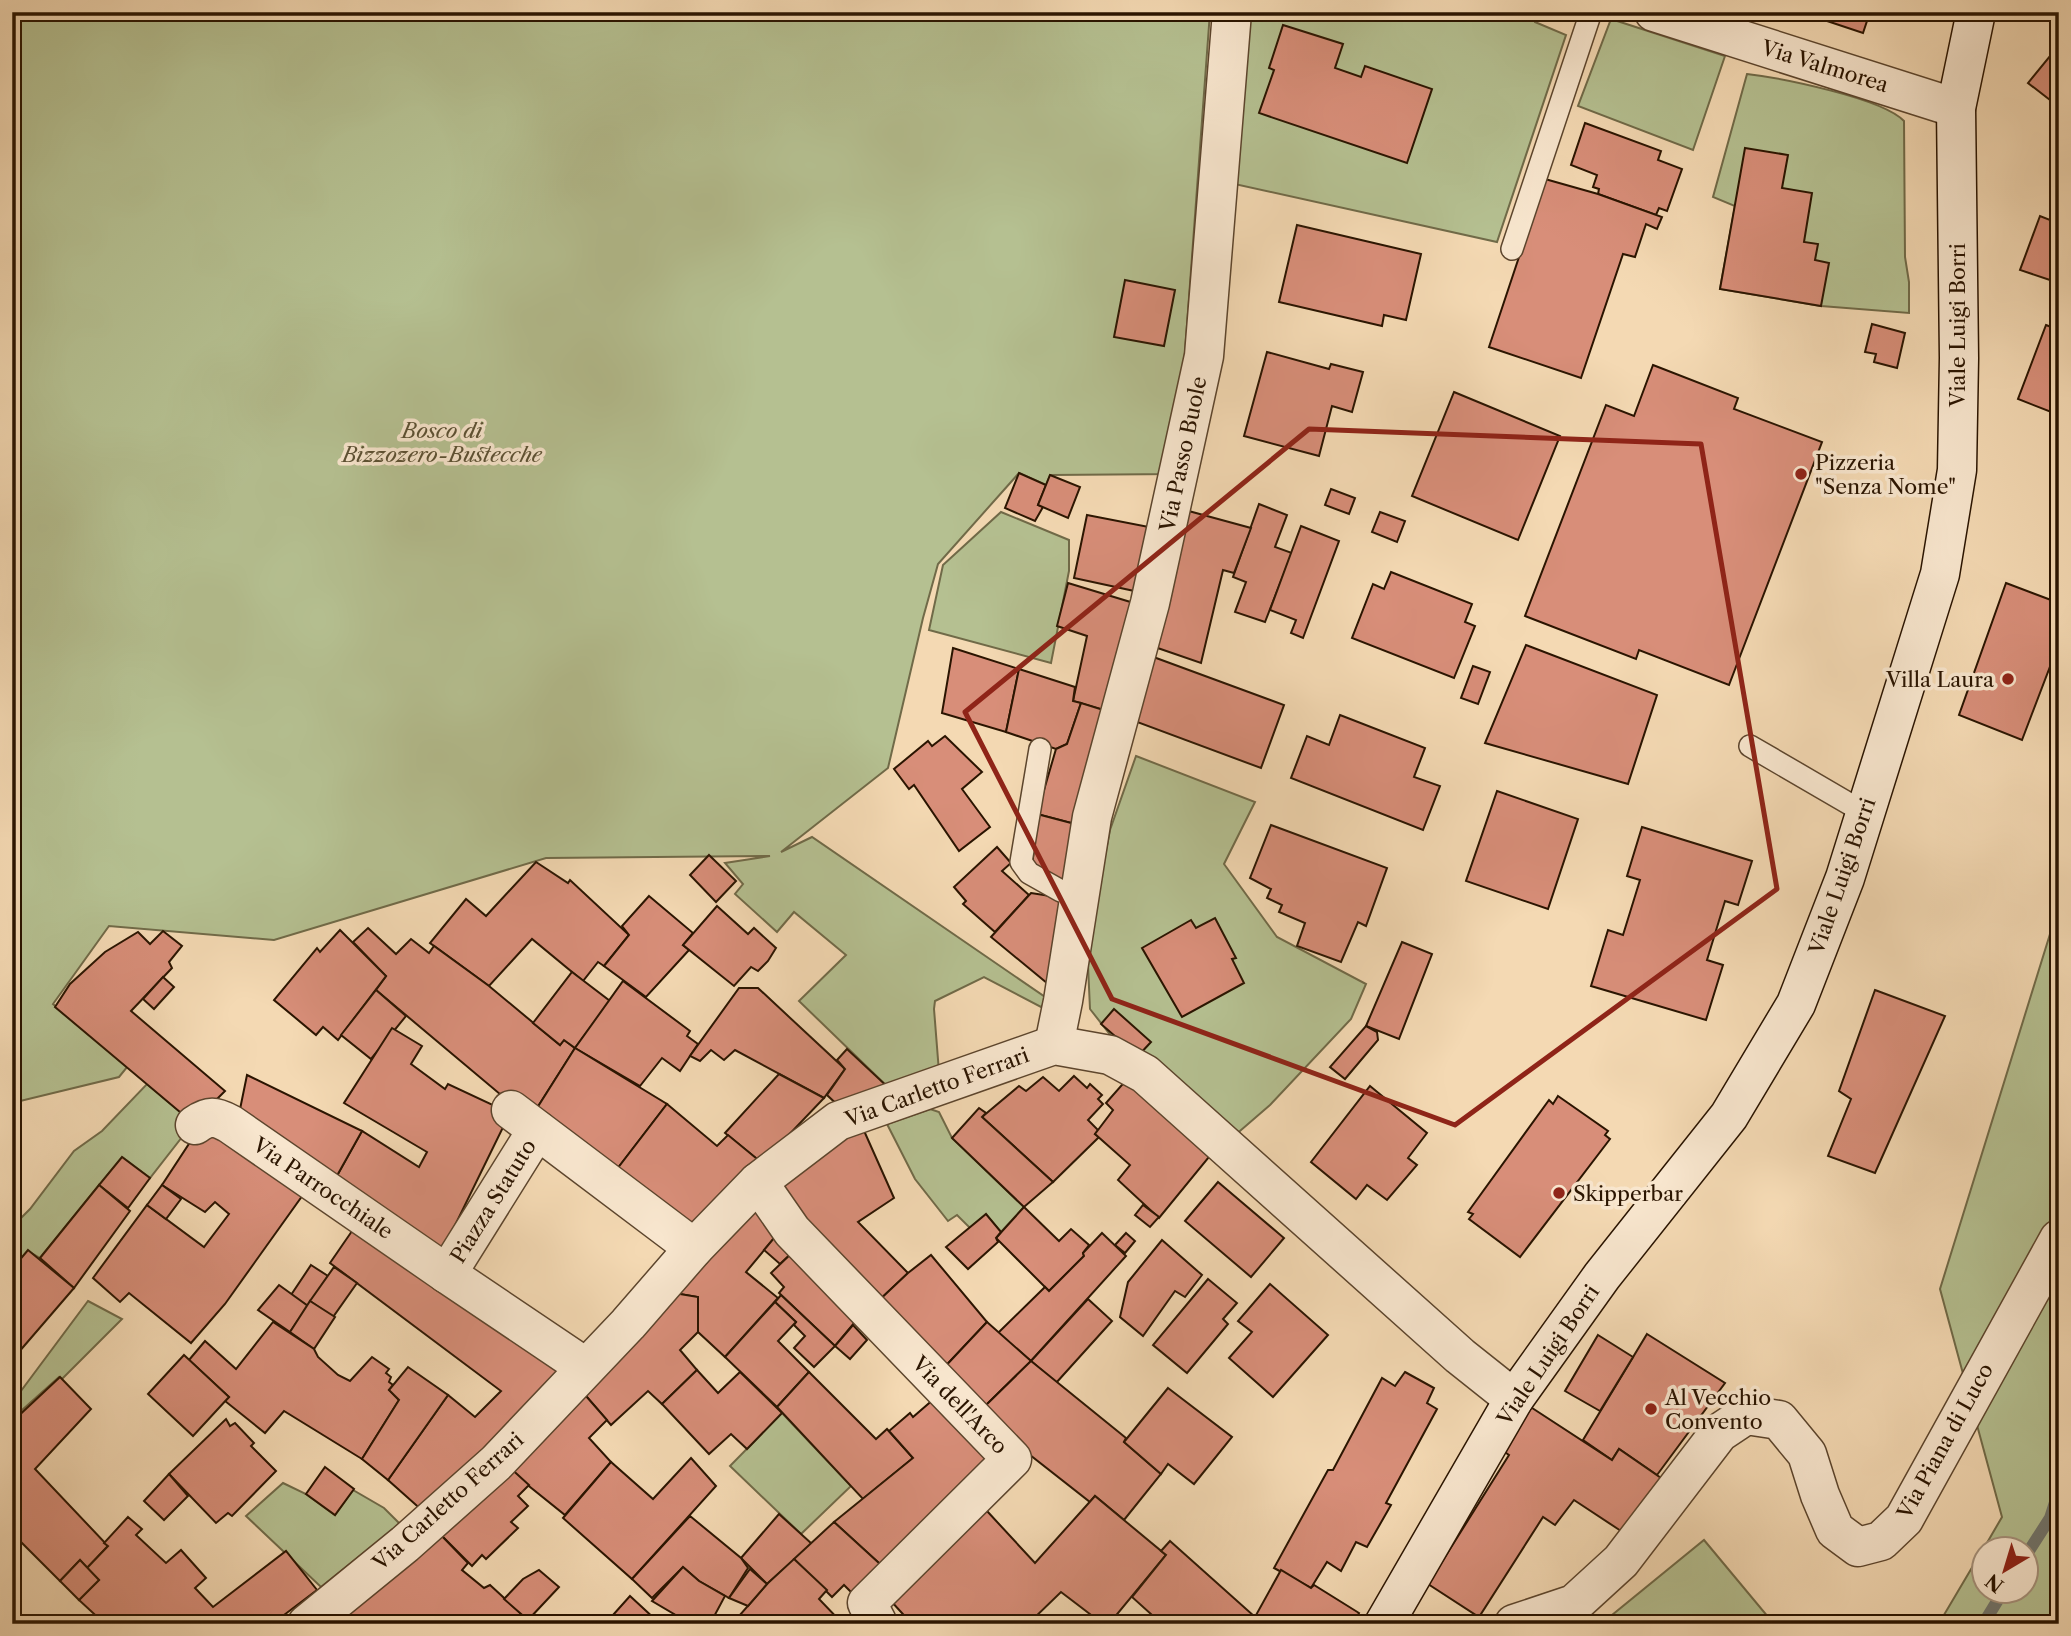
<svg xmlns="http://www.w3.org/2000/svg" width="2071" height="1636" font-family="'Libre Caslon Text',serif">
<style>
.green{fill:#b5c091;stroke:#706a48;stroke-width:2}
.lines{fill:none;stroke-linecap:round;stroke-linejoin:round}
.stream{stroke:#71766e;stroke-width:12}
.building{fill:#d88e79;stroke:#2a1400;stroke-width:2}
.lane-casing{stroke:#5c452d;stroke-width:24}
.street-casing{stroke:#5c452d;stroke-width:41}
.secondary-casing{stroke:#2a1400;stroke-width:41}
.lane{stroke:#f8e6ce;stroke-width:21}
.street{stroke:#f8e6ce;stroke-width:38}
.secondary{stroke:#f8e6ce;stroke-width:38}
.marked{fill:none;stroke:#8f2418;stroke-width:5;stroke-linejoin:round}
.poi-dot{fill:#8f2418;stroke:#f8e6ce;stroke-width:2.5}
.labels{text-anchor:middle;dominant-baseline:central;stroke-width:7;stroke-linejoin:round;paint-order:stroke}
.street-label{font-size:21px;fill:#2a1400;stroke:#f8e6ce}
.park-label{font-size:21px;font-style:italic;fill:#5b5033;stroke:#f8e6ce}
.poi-label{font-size:21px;fill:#2a1400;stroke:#f8e6ce;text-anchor:start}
</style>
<rect width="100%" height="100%" fill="#f4d9b3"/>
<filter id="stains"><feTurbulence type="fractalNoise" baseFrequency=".00286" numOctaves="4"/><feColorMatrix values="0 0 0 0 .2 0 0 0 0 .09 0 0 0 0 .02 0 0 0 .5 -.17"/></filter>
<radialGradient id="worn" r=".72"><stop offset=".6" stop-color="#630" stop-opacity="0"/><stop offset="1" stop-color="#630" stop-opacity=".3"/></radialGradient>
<g class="green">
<polygon points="12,12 1210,12 1176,474 1050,475 1046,485 1019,473 938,564 923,618 888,768 781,852 812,837 1048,999 1041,1007 984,977 935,1001 934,1009 939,1072 892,1091 799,1001 846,955 794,912 777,932 735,894 743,884 725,863 770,856 546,858 274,940 109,926 53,1004 128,1066 119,1077 12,1103"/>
<polygon points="1245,12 1535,12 1535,22 1566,35 1497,242 1230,183"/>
<polygon points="1611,19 1725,56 1693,150 1578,106"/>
<path d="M 1747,74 C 1781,78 1882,98 1904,121 L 1905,257 L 1909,282 L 1909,313 L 1821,306 L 1720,289 L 1735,206 L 1713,197 Z"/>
<polygon points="1001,512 1069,540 1069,571 1051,663 929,630 943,565"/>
<polygon points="1136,756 1255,802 1224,864 1277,937 1366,984 1351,1019 1270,1105 1233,1137 1112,1037 1090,1009 1088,965 1096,902 1110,830"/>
<polygon points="2059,905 2059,1624 1928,1624 1941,1620 1983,1549 1983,1590 2025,1590 2025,1548 1984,1548 2002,1517 1940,1289"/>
<polygon points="147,1084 193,1123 150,1178 122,1157 40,1258 28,1251 12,1269 12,1220 21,1218 30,1209 74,1151 102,1131"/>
<polygon points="930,1109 939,1112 952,1138 1024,1207 1001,1232 986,1215 970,1228 957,1215 948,1221 915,1179 887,1124"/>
<polygon points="88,1301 122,1319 62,1379 59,1377 12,1419 12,1403"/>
<polygon points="782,1413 851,1486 801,1534 730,1466"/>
<polygon points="283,1483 306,1494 335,1515 353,1490 384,1508 400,1524 321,1587 246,1516"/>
<polygon points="1704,1540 1774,1624 1601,1624"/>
</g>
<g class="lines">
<g class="stream">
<polyline points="2025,1557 2050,1518 2059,1490"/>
<polyline points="1980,1624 1985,1621 2004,1590"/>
</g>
</g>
<g class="building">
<polygon points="1800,12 1870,12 1863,33"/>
<polygon points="1283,25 1343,44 1335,68 1361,77 1365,66 1432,89 1407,163 1259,113 1274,70 1269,68"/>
<polygon points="2059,45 2059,107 2028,83"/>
<polygon points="1585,123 1661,151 1658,160 1682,169 1667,211 1659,208 1656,215 1598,194 1599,189 1593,187 1597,175 1571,165"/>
<polygon points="1745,148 1788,155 1782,188 1812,193 1804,242 1818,244 1815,260 1829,263 1821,306 1720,289"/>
<polygon points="1545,179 1598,194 1662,217 1657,229 1646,224 1635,257 1623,254 1581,378 1489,347"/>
<polygon points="2059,212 2059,283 2020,270 2040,216 2055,222"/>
<polygon points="1297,225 1421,254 1406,320 1384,315 1382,326 1279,302"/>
<polygon points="1125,280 1175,290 1164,346 1114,337"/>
<polygon points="1872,324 1905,333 1897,368 1874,362 1876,354 1865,352"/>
<polygon points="2046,325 2059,330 2059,415 2018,399"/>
<polygon points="1267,352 1329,369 1331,364 1363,372 1352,412 1332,406 1319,456 1244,436"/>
<polygon points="1653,365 1738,398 1734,409 1822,442 1729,685 1639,650 1636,659 1525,616 1606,405 1634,416"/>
<polygon points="1454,392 1560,436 1518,540 1412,496"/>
<polygon points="1019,473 1046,485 1038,505 1043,507 1035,521 1005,508"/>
<polygon points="1050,475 1080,487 1068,518 1038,505"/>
<polygon points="1331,489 1355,498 1349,514 1325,505"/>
<polygon points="1259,504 1287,515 1275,547 1292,553 1265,622 1235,612 1246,582 1233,577"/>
<polygon points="1185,510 1251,528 1234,573 1223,570 1201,663 1149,645"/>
<polygon points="1380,512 1405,521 1397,542 1372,532"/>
<polygon points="1087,515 1154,528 1139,592 1074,578"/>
<polygon points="1301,526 1339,541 1303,638 1291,633 1296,620 1270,610"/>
<polygon points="1391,572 1472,604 1465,622 1475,626 1454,678 1352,638 1373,584 1384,589"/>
<polygon points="1068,583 1137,604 1110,712 1073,701 1087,636 1057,626"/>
<polygon points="2006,583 2059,603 2059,643 2022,740 1959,715"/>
<polygon points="1526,645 1657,695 1628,784 1485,743"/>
<polygon points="953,648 1019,669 1006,732 942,713"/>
<polygon points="1148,655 1284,705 1261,768 1129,719"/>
<polygon points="1473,666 1490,672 1478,704 1461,698"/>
<polygon points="1019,669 1075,687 1073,701 1081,703 1067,744 1056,749 1006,732"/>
<polygon points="1081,703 1110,712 1075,824 1037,814 1056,749 1067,744"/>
<polygon points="1340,715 1425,748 1414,777 1440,786 1423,830 1291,778 1307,736 1329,745"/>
<polygon points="945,736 982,772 962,789 990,827 959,851 914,785 909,789 894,769 928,741 932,746"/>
<polygon points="1497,791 1578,819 1548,909 1466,881"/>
<polygon points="1037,814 1075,824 1065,883 1032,869"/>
<polygon points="1271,825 1387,868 1366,926 1358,922 1341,962 1297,946 1305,923 1279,912 1282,905 1267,898 1271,889 1250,878"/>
<polygon points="1642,827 1752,861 1738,905 1725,901 1707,960 1723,965 1706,1020 1591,986 1608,930 1623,935 1640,880 1627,876"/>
<polygon points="997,847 1011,863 1002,871 1029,895 995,932 963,904 966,901 954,887"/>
<polygon points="709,855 736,881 716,902 690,875"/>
<polygon points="536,862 568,883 570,880 629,935 604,966 598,962 583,981 532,939 489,986 430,943 466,899 486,916"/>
<polygon points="1031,893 1063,898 1053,988 991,937"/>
<polygon points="649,896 693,933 683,945 689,950 646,997 604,966 629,935 622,926"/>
<polygon points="717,906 748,934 754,928 776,948 768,961 758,971 751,967 734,986 683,945"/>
<polygon points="1215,918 1236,958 1232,959 1244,983 1182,1017 1142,948 1191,920 1196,928"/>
<polygon points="368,928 396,954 411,939 429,953 434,946 489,986 560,1045 564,1040 575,1048 532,1116 513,1105 376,990 386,976 353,942"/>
<polygon points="340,930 386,976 338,1040 323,1027 316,1035 274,1000 317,948 320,952"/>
<polygon points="163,931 182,946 169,962 172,968 131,1011 225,1091 193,1123 55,1007 70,984 105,952 138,932 150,944"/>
<polygon points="1402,942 1432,954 1399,1039 1366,1026"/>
<polygon points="572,972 610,1001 575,1048 564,1040 560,1045 533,1023"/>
<polygon points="163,977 174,987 154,1009 143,999"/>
<polygon points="623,981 690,1031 687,1036 698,1044 680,1071 662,1058 640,1086 575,1048"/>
<polygon points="739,988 758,988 845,1069 824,1098 735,1050 724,1060 711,1050 700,1061 690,1056"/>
<polygon points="376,990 406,1016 371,1059 341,1035"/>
<polygon points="1875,990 1945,1016 1875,1173 1828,1156 1851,1099 1839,1091"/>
<polygon points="1114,1009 1151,1042 1138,1056 1101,1024"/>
<polygon points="1366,1026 1377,1032 1378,1040 1345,1079 1330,1067"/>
<polygon points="392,1028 422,1046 411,1064 445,1089 448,1084 510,1113 442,1252 334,1181 362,1131 419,1167 427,1152 344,1103"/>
<polygon points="575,1048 667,1104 614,1173 532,1116"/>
<polygon points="847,1049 892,1091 842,1109 827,1095 845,1069 837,1060"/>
<polygon points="779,1074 824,1098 762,1163 725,1133"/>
<polygon points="247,1075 362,1131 334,1181 238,1119"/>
<polygon points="1074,1076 1087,1088 1090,1084 1102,1095 1098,1099 1103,1104 1088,1120 1098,1130 1095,1134 1099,1137 1053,1182 982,1117 1019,1086 1026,1091 1043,1077 1059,1091"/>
<polygon points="1128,1078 1218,1146 1159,1218 1118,1180 1130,1165 1095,1134 1113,1110 1106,1103"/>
<polygon points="1370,1086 1427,1133 1408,1158 1417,1165 1387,1200 1367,1185 1356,1199 1311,1162"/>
<polygon points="1558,1096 1608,1131 1605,1135 1610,1139 1520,1257 1469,1219 1473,1214 1468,1212 1549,1100 1553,1104"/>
<polygon points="667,1104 717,1146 728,1135 762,1163 695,1234 614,1173"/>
<polygon points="979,1108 986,1113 982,1117 1053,1182 1024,1207 952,1138"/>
<polygon points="202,1124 305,1192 225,1304 191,1343 129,1293 120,1302 93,1278 147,1205 204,1247 229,1214 215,1202 205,1212 162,1185"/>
<polygon points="861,1124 894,1198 858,1222 908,1273 873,1306 776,1186"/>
<polygon points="122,1157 150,1178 128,1208 99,1185"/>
<polygon points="1218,1182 1284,1238 1251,1277 1185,1221"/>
<polygon points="99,1185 130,1211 74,1288 40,1258"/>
<polygon points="162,1185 181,1199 166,1219 147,1205"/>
<polygon points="754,1201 781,1230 746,1272 778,1298 725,1357 698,1332 698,1297 674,1293"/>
<polygon points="1143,1205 1159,1217 1150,1227 1135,1215"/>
<polygon points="1024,1207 1059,1241 1071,1229 1089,1245 1083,1253 1084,1256 1049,1291 996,1238"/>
<polygon points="986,1214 1001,1232 996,1238 998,1242 968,1269 946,1247"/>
<polygon points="352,1231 569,1374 425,1513 388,1480 448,1395 475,1417 501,1391 330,1263"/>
<polygon points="779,1232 796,1249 780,1264 764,1250"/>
<polygon points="1102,1233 1126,1256 1031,1361 998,1333 1045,1287 1049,1291 1084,1256 1083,1253"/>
<polygon points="1126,1233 1135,1241 1125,1253 1115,1245"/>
<polygon points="1162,1240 1202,1275 1185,1297 1175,1291 1143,1336 1120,1317 1128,1282"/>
<polygon points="796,1249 860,1316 835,1346 779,1293 784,1287 771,1273"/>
<polygon points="28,1250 74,1288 12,1360 12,1269"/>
<polygon points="931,1255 987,1322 939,1373 873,1306 908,1273"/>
<polygon points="311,1265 328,1276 308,1306 291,1295"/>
<polygon points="334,1267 357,1283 333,1317 310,1301"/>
<polygon points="1208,1279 1237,1303 1223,1319 1228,1324 1187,1373 1153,1345"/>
<polygon points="1270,1284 1328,1335 1273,1397 1229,1358 1252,1332 1238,1321"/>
<polygon points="279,1285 308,1306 290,1332 258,1310"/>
<polygon points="674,1293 698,1297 698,1332 680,1350 697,1370 662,1404 648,1391 611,1425 579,1388"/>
<polygon points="781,1295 835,1346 814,1367 794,1348 805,1336 794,1325 796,1322 775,1302"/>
<polygon points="1088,1299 1112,1321 1056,1383 1031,1361"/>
<polygon points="310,1301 335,1317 314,1349 290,1332"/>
<polygon points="775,1302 796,1322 778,1341 809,1372 777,1407 725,1357"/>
<polygon points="273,1322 314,1349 318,1357 338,1375 350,1381 372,1357 389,1369 386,1373 391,1377 389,1382 393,1385 389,1390 399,1400 362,1459 284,1411 265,1433 225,1401 229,1397 189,1360 205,1341 236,1369"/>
<polygon points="987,1322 1031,1361 980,1411 939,1373"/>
<polygon points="853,1325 867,1340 850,1359 835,1346"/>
<polygon points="1647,1334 1725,1383 1657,1475 1619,1449 1612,1460 1583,1440"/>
<polygon points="1598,1335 1633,1357 1600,1411 1565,1391"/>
<polygon points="184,1355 229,1397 193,1436 148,1394"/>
<polygon points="1031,1361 1126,1438 1124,1442 1161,1474 1124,1520 1095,1496 1090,1502 1007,1437 980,1411"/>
<polygon points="408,1367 448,1395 388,1480 362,1459 399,1400 389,1390"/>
<polygon points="697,1370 718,1393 740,1372 782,1413 747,1449 731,1434 709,1454 662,1404"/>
<polygon points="809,1372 876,1439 887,1429 913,1458 863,1499 777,1407"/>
<polygon points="1405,1372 1434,1388 1427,1403 1437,1409 1386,1503 1391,1505 1367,1547 1356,1542 1341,1571 1327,1562 1311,1588 1274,1568 1328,1470 1333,1470 1382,1378 1395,1386"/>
<polygon points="60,1377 91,1409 35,1469 108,1546 87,1568 80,1560 60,1581 12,1533 12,1422"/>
<polygon points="579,1388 607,1420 589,1438 611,1462 565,1515 504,1466"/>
<polygon points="1168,1388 1232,1437 1194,1484 1168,1464 1161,1474 1124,1442"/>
<polygon points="942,1392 993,1461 880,1564 834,1522 913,1458 889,1431 910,1413 913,1417"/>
<polygon points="1526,1404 1612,1460 1619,1449 1661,1478 1621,1531 1574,1500 1555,1525 1543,1517 1479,1617 1428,1584 1509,1455 1499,1448"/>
<polygon points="226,1419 230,1426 235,1423 254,1443 251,1446 276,1471 232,1516 228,1513 216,1523 169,1474"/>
<polygon points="691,1458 716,1486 632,1579 563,1518 611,1462 653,1499"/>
<polygon points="506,1464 529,1485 518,1496 528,1506 511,1522 518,1528 486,1559 482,1555 472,1566 436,1530"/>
<polygon points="325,1467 354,1489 335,1515 306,1494"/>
<polygon points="169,1474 188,1496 164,1520 144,1501"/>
<polygon points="1095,1496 1166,1555 1109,1624 1103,1624 1061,1592 1028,1624 938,1624 936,1622 933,1624 912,1624 890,1600 987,1511 1035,1563"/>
<polygon points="779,1514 812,1544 767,1584 741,1558"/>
<polygon points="690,1516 741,1558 748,1568 729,1598 699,1581 683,1567 652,1598 632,1579"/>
<polygon points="128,1517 142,1529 136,1535 166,1563 181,1550 206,1578 195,1588 213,1607 286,1551 317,1590 276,1621 277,1624 105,1624 79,1600 99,1580 87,1568 108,1546 104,1543"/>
<polygon points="834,1522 880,1564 852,1593 844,1585 832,1597 794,1559"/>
<polygon points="436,1530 468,1563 462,1570 484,1588 490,1585 528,1620 525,1624 331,1624"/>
<polygon points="1170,1541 1255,1617 1281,1570 1311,1588 1314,1585 1359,1613 1353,1624 1162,1624 1132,1597 1166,1555 1161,1551"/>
<polygon points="794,1559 827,1590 819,1599 843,1624 732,1624 767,1584"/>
<polygon points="80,1560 99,1580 79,1600 60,1581"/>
<polygon points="683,1567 699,1581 725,1596 710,1624 691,1624 652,1601"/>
<polygon points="750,1569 767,1584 748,1606 729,1598"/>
<polygon points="539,1570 559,1587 528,1620 504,1599 523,1579"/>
<polygon points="630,1596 657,1621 655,1624 623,1624 613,1615"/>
<polygon points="675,1615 691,1624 669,1624"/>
</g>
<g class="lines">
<g class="lane-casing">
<g id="lane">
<polyline points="1512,249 1591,12"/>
<polyline points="1750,746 1865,813"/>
<polyline points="1040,749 1021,862 1029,873 1061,891 1082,888"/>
</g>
</g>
<g class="street-casing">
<g id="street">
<polyline points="1654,12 1956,108"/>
<polyline points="1054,1045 1063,1001 1092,817 1150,603 1204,356 1232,12"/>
<polyline points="511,1110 694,1248"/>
<path d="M 195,1125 C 209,1115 215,1116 230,1124 L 447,1274"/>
<polyline points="537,1130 447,1274 585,1367"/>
<polyline points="758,1182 792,1231 1012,1459 867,1603 877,1622"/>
<polyline points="307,1624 405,1544 496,1463 628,1324 694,1248 758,1182 838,1121 1054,1045 1110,1055 1145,1074 1460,1356 1514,1399"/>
<polyline points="1514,1624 1574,1604 1621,1561 1719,1433 1746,1415 1779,1420 1807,1454 1820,1495 1835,1530 1858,1547 1881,1541 1904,1519 2059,1239"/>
</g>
</g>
<g class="secondary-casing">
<polyline id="secondary" points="1384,1624 1514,1399 1602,1276 1729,1116 1796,1004 1845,878 1940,574 1957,470 1959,358 1956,108 1976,12"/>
</g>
<use href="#lane" class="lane"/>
<use href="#street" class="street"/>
<use href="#secondary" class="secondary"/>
</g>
<path class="marked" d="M 1309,429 L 1701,444 L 1777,889 L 1455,1125 L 1112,999 L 965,712 Z"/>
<g class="poi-dot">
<circle cx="1801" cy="474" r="7"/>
<circle cx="2008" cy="679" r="7"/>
<circle cx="1559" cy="1193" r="7"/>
<circle cx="1651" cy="1409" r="7"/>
</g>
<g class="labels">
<g class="street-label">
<text transform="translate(1825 66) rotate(17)">Via Valmorea</text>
<text transform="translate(1957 325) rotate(-90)">Viale Luigi Borri</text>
<text transform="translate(1183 454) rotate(-78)">Via Passo Buole</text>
<text transform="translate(1842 876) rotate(-71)">Viale Luigi Borri</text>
<text transform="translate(937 1087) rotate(-20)">Via Carletto Ferrari</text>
<text transform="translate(323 1188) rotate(34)">Via Parrocchiale</text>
<text transform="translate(493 1201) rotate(-58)">Piazza Statuto</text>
<text transform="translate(1548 1355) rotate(-56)">Viale Luigi Borri</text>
<text transform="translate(960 1405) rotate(46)">Via dell'Arco</text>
<text transform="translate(1945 1441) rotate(-61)">Via Piana di Luco</text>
<text transform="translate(448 1501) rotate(-42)">Via Carletto Ferrari</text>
</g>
<g class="park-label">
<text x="442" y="430">Bosco di<tspan x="442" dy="24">Bizzozero-Bustecche</tspan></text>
</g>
<g class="poi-label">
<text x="1815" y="462">Pizzeria<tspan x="1815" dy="24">"Senza Nome"</tspan></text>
<text x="1994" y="679" text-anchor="end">Villa Laura</text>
<text x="1573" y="1193">Skipperbar</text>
<text x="1665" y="1397">Al Vecchio<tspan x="1665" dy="24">Convento</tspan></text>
</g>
</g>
<rect width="2071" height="1636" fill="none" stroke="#f4d9b3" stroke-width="42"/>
<rect x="14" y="14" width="2043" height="1608" fill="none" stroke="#2a1400" stroke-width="3.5"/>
<rect x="21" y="21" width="2029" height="1594" fill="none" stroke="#2a1400" stroke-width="2"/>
<g transform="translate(2005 1570) rotate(218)"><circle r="33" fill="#f8e6ce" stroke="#a6927c" stroke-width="2"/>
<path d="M0-5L12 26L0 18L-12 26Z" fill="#8f2418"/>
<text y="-10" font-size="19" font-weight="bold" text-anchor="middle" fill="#2a1400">N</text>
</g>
<rect width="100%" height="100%" filter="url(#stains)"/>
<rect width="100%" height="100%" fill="url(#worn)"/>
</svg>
